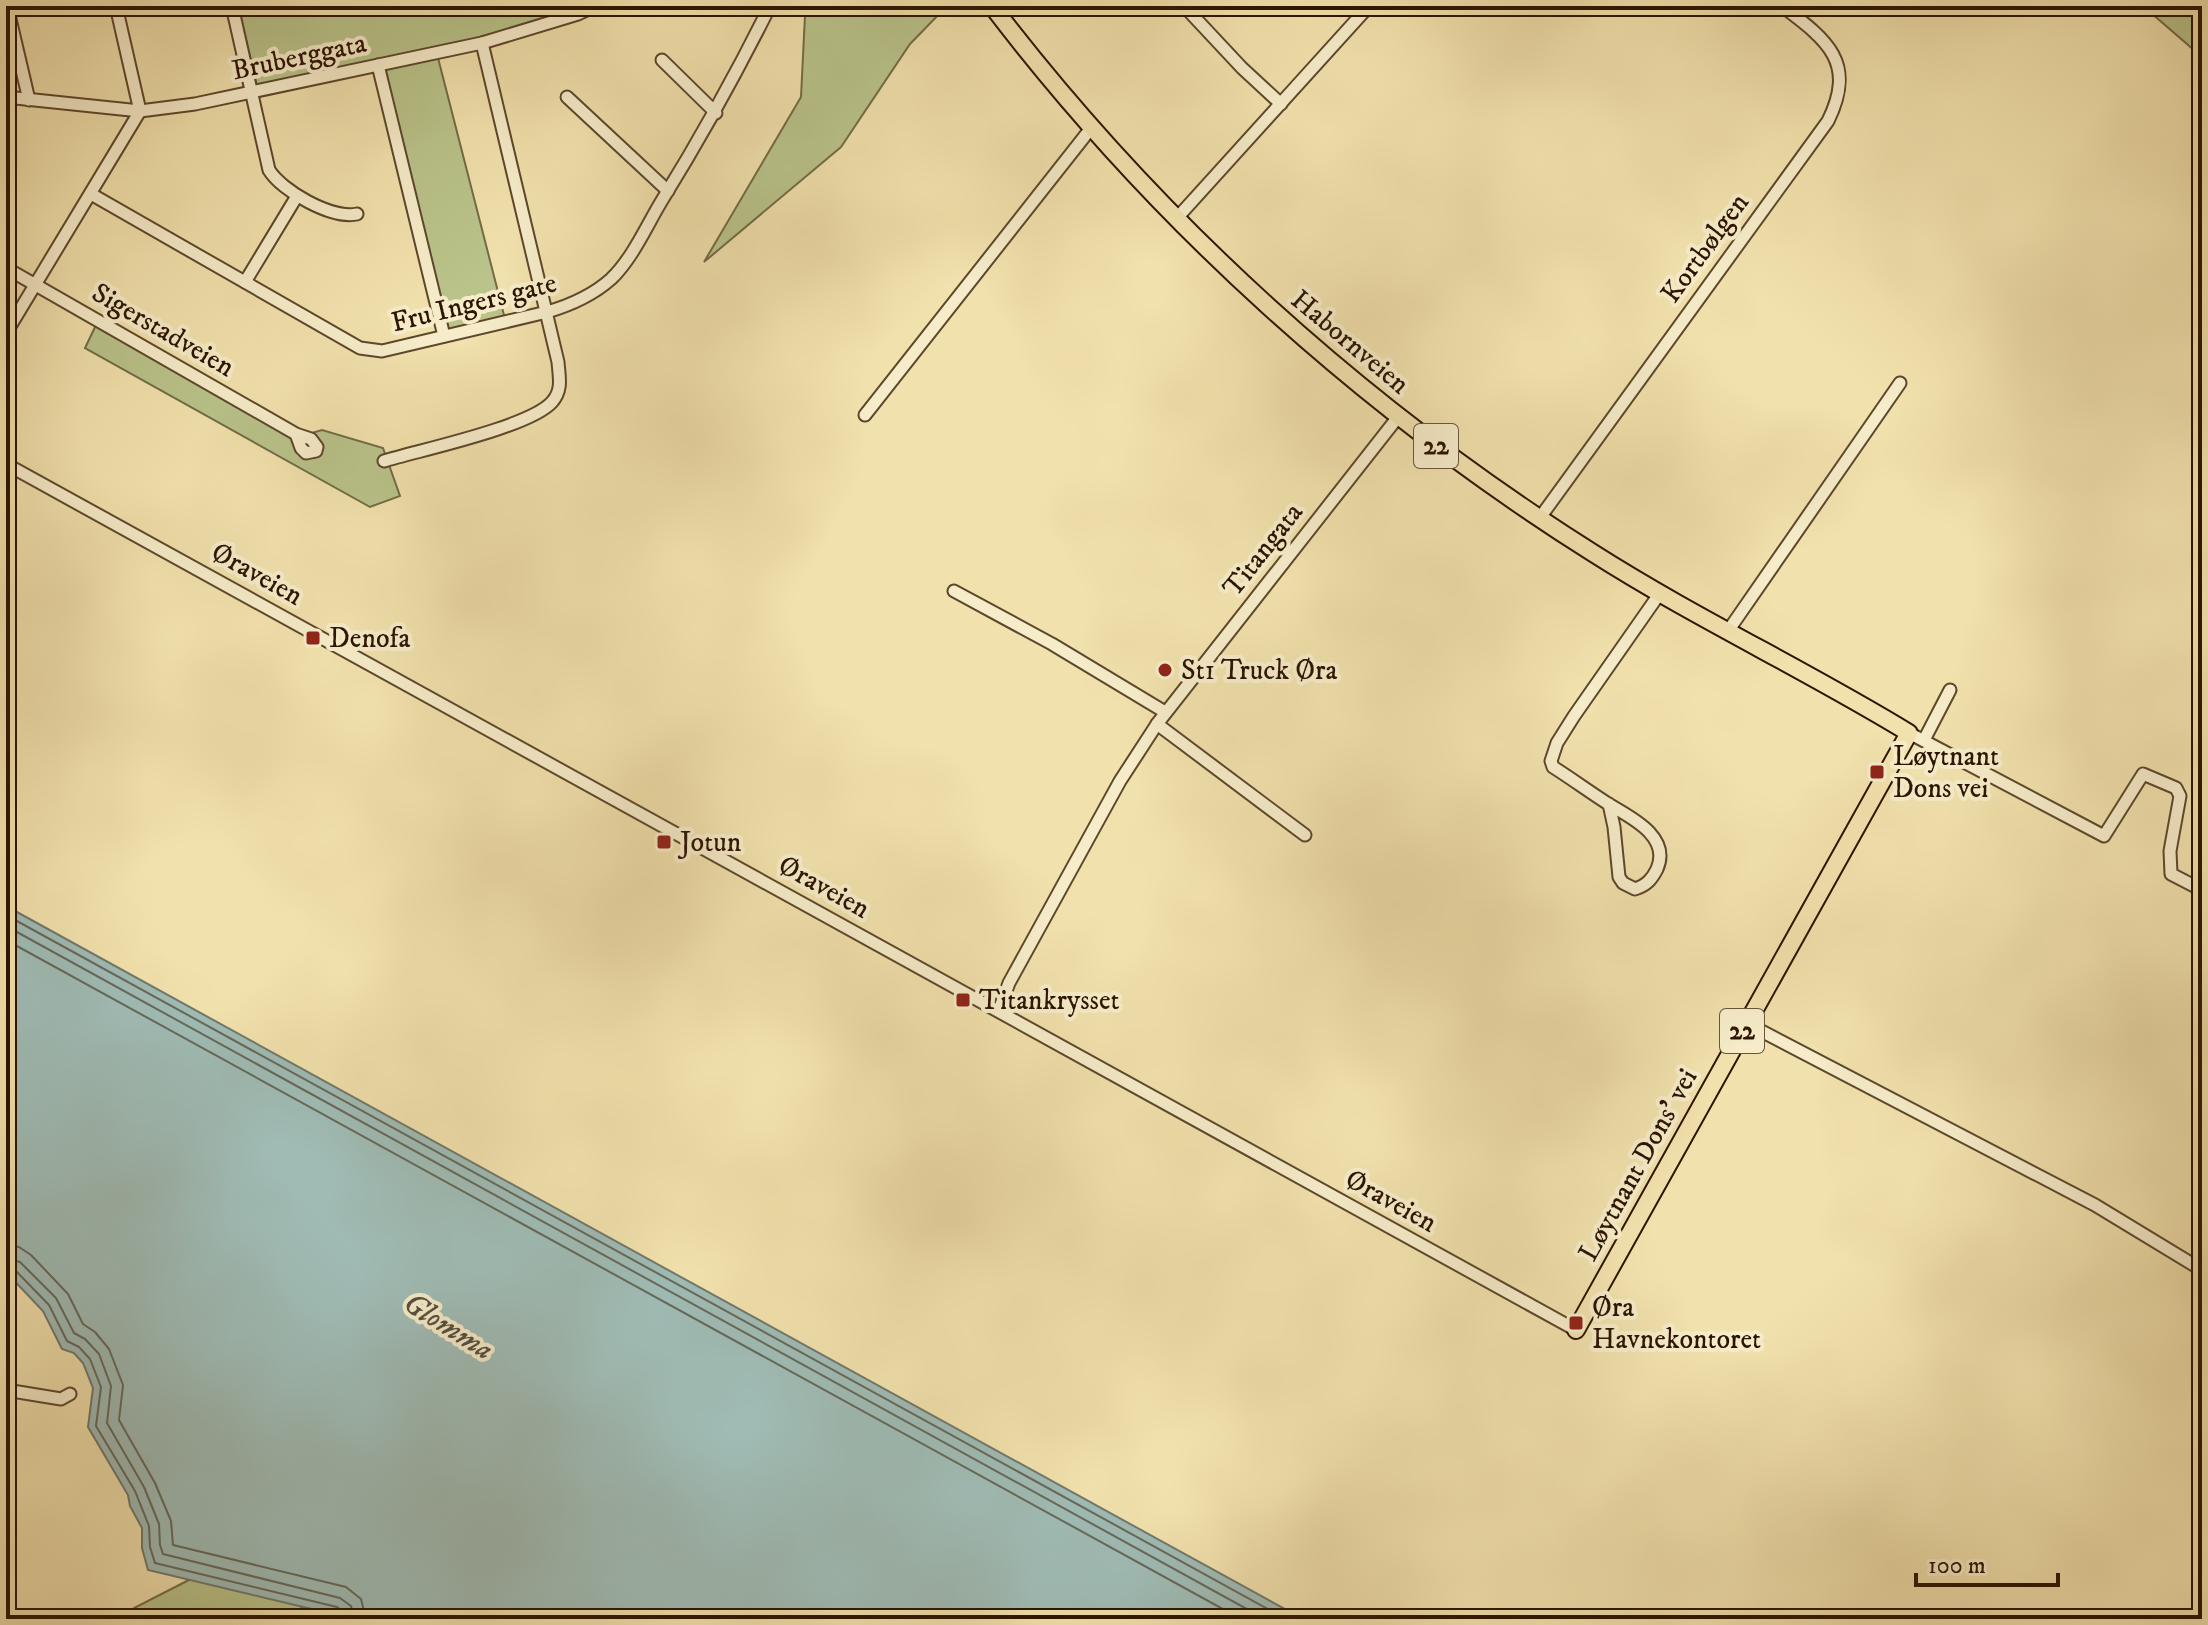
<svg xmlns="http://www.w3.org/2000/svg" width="2208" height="1625" font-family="'IM FELL DW Pica',serif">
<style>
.green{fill:#b9c38a;stroke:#726c46;stroke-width:2}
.water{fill:#9fbbb4;stroke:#71786c;stroke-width:2}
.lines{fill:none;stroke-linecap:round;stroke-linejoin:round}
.shore{stroke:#66685a;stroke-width:2}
.minor-casing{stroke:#5d472c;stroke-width:15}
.highway-casing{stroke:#2c1401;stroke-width:20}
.minor{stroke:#f6ecc9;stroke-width:11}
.highway{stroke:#f1e1ac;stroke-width:16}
.poi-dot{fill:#8f2418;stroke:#f6ecc9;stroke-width:3}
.labels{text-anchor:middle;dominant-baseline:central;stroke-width:8;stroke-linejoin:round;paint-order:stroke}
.shield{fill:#f6ecc9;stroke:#69553d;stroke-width:2}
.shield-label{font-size:26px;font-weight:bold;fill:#2c1401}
.street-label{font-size:28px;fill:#2c1401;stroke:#f6ecc9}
.poi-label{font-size:28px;fill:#2c1401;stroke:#f6ecc9;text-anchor:start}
.water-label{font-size:30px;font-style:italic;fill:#544e40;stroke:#f6ecc9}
</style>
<rect width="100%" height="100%" fill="#f1e1ac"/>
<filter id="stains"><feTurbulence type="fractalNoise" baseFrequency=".0025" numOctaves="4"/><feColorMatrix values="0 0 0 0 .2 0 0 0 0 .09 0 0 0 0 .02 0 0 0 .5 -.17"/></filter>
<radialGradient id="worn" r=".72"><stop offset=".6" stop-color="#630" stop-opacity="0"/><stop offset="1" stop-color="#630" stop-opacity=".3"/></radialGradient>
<g class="green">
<polygon points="238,6 563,6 564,13 481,39 257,86"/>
<polygon points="789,6 947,6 910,44 841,147 704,262 801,97 805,15"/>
<polygon points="2143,6 2202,6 2202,57"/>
<polygon points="437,54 505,319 445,333 380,66"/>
<polygon points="97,323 291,434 303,456 315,458 321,449 308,434 322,430 383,448 400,496 370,507 85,348"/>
<polygon points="226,1561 321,1619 125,1619 134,1608"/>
</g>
<polygon class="water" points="6,906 1303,1619 340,1619 341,1616 148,1570 142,1548 142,1528 130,1506 128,1495 88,1427 93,1388 83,1363 74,1353 62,1349 43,1311 6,1272"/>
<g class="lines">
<g class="shore">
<polyline points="6,915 1286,1619"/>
<polyline points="6,926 1265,1619"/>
<polyline points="6,940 1241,1619"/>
<polyline points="6,1245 19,1247 31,1255 68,1294 83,1324 95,1332 109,1349 123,1385 119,1420 155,1483 171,1521 173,1545 346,1587 361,1599 366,1619"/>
<polyline points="6,1258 20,1262 56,1298 74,1333 85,1339 99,1354 111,1386 107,1423 144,1487 159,1524 160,1545 163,1554 340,1598 351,1606 354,1619"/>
<polyline points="6,1268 15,1270 49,1305 67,1341 79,1347 90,1359 101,1387 96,1426 135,1491 149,1526 150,1547 155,1563 337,1607 343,1612 344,1619"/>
</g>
<g class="minor-casing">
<g id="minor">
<polyline points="7,6 29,100"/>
<path d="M 232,6 L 269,170 C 282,191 331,219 357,214"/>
<polyline points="1184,6 1242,68 1281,104"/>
<polyline points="662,60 716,113"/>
<polyline points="378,65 444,336"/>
<polyline points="6,97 140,111 195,104 482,43 578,14 595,6"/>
<polyline points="567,97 668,191"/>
<path d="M 91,194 L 360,348 L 382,351 L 547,312 C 571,305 592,296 611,279 C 632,259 646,227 661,202 C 700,139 735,76 768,10"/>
<polyline points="1177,218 1369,6"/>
<polyline points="6,268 296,434 301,448 306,453 316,451 317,447 311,439 296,434"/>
<polyline points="245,282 297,196"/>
<polyline points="6,333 140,111 116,6"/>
<polyline points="865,415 1092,127"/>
<path d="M 384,461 C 420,450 530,427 552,402 C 563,390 559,376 558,362 L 482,43"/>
<polyline points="6,464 1576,1330"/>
<path d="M 1539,519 L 1828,121 C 1857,62 1827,40 1782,6"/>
<polyline points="954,591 1052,644 1165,712"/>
<polyline points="1728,631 1900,383"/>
<polyline points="1157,724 1305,835"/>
<polyline points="1909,733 2104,836 2143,774 2176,788 2180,796 2170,851 2171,874 2202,890"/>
<polyline points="1924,740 1950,690"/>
<path d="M 1609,804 L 1614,827 L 1619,877 L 1623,883 L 1635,889 C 1647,885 1652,879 1657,869 C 1671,837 1632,818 1610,805 C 1591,793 1572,779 1553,767 L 1551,761 L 1557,743 L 1574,716 L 1660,593"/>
<polyline points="999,1010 1009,983 1120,781 1157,724 1398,417"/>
<polyline points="1746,1023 2095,1205 2202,1270"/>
<polyline points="6,1390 61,1399 70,1394"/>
<polyline points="6,1544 8,1561 6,1564"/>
</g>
</g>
<g class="highway-casing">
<path id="highway" d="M 992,6 C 1157,222 1363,408 1593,553 C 1695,618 1806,670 1909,733 L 1576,1330"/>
</g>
<use href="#minor" class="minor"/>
<use href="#highway" class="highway"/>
</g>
<g class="poi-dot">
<rect x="305" y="630" width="16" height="16" rx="4"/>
<circle cx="1165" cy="670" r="8"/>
<rect x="1869" y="764" width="16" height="16" rx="4"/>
<rect x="656" y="834" width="16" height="16" rx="4"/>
<rect x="955" y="992" width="16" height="16" rx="4"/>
<rect x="1568" y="1315" width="16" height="16" rx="4"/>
</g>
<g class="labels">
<g class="shield">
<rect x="1414" y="424" width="44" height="44" rx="6"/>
<rect x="1720" y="1009" width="44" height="44" rx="6"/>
</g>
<g class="shield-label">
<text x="1436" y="446">22</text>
<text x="1742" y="1031">22</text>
</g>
<g class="street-label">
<text transform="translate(299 57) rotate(-12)">Bruberggata</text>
<text transform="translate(1705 248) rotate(-54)">Kortbølgen</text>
<text transform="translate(474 303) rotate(-14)">Fru Ingers gate</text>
<text transform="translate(163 330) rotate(30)">Sigerstadveien</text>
<text transform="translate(1350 342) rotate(40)">Habornveien</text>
<text transform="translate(1263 550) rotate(-52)">Titangata</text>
<text transform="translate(257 574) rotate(29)">Øraveien</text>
<text transform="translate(824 887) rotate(29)">Øraveien</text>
<text transform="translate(1638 1165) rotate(-61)">Løytnant Dons' vei</text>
<text transform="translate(1391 1201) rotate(29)">Øraveien</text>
</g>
<g class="poi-label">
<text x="329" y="638">Denofa</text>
<text x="1181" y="670">St1 Truck Øra</text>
<text x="1893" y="756">Løytnant<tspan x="1893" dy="32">Dons vei</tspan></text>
<text x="680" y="842">Jotun</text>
<text x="979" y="1000">Titankrysset</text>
<text x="1592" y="1307">Øra<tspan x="1592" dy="32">Havnekontoret</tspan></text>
</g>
<g class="water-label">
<text transform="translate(448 1327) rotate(32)">Glomma</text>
</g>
</g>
<rect width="2208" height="1625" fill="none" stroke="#f1e1ac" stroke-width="32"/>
<rect x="8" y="8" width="2192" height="1609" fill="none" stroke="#2c1401" stroke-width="4"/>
<rect x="16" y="16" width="2176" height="1593" fill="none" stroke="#2c1401" stroke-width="2"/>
<path d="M1916 1573v12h142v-12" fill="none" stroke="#2c1401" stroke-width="4"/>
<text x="1928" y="1573" font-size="24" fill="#2c1401" stroke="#f6ecc9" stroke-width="6" paint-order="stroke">100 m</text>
<rect width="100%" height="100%" filter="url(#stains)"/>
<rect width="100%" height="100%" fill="url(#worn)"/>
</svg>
